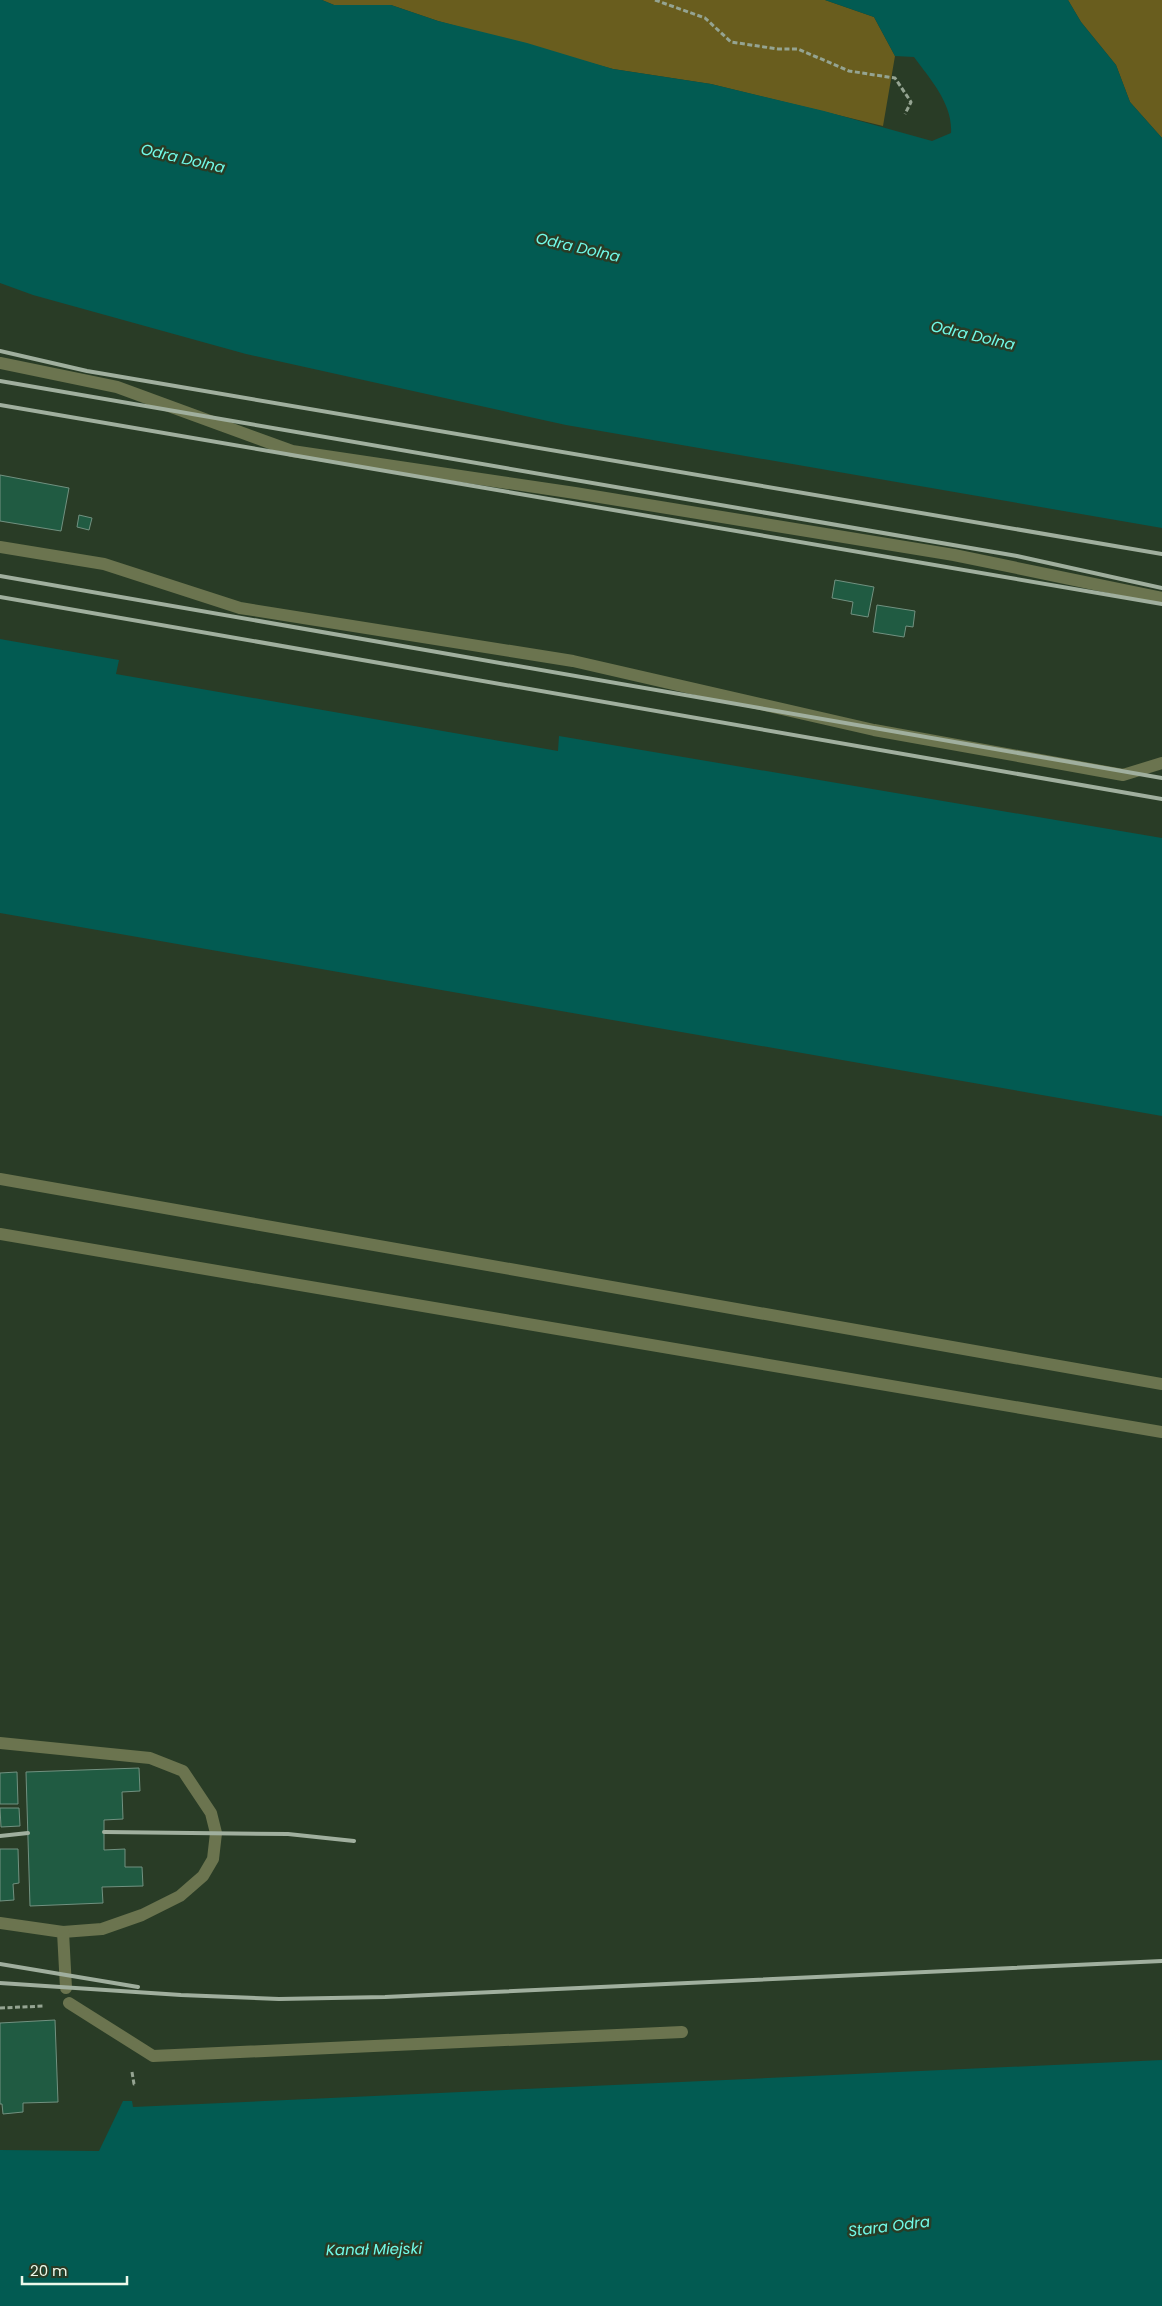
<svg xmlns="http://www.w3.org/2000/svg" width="1162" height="2306" font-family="Poppins,sans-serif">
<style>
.green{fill:#695d1e}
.water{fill:#025b52}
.building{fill:#205b42;stroke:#719180}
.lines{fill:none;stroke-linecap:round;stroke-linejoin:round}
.path{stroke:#95a492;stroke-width:3;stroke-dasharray:5 2.5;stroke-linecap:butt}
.lane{stroke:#6b744f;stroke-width:12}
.rail{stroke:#a0af9e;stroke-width:4}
.labels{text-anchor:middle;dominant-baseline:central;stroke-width:5;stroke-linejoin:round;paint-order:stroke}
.water-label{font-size:15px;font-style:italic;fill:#71fae8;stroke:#293c26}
</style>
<rect width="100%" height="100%" fill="#293c26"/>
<g class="green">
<polygon points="322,0 825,0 874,17 895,56 883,126 711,84 613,69 438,21 391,5 334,5"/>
<polygon points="1068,0 1162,0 1162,138 1130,102 1116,65 1081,22"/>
</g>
<g class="water">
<path d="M 0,0 L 322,0 L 334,5 L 391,5 L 438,21 L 527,43 L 613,69 L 711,84 L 824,111 L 932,141 L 951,133 C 953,104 930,79 914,57 L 895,56 L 874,17 L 825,0 L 1068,0 L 1081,22 L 1116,65 L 1130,102 L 1162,138 L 1162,528 L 566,425 L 246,354 L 33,295 L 0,283 Z"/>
<polygon points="0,639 119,660 116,674 558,751 559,736 1162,838 1162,1116 0,913"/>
<polygon points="1162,2060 1162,2306 0,2306 0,2150 99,2151 123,2101 132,2101 133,2107"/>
</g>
<g class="building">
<polygon points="0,475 69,488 61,531 0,521"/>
<polygon points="79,515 92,518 89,530 77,527"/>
<polygon points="835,580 874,587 868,617 851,614 853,602 832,598"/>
<polygon points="877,605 915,611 913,627 906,626 904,637 873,632"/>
<polygon points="139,1768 140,1791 122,1792 123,1819 104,1820 104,1850 125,1849 125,1867 142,1867 143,1886 102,1887 103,1903 30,1906 26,1772"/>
<polygon points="17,1772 18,1804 0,1804 0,1773"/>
<polygon points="0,1808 19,1808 20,1826 1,1827"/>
<polygon points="0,1849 18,1849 19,1883 13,1884 14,1900 0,1901"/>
<polygon points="55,2020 58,2102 23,2103 23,2112 3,2114 2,2104 0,2104 0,2023"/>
</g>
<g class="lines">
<g class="path">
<polyline points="655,0 705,18 731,42 778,49 798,49 849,71 895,78 911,102 905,114"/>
<polyline points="0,2008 44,2006"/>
<polyline points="132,2072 134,2084 136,2084"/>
</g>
<g class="lane">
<polyline points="0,363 117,387 292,451 575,493 954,555 1162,598"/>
<polyline points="0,547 104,564 240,608 573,661 874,730 1123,775 1162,763"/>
<polyline points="0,1179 1162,1384"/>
<polyline points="0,1234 1162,1432"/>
<polyline points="0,1743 150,1758 183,1771 211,1813 216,1833 213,1859 203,1876 180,1896 142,1915 102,1929 63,1932 0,1923"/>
<polyline points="63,1932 66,1988"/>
<polyline points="69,2003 153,2056 682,2032"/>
</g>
<g class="rail">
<polyline points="0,351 87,371 1162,554"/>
<polyline points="0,381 1017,556 1162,588"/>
<polyline points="0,405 1162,604"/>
<polyline points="0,576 1162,778"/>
<polyline points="0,597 1162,799"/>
<polyline points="104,1832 288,1834 354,1841"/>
<polyline points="0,1836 28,1833"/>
<polyline points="0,1964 138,1987"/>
<polyline points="0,1983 181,1995 279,1999 385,1997 1162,1961"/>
</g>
</g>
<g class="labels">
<g class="water-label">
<text transform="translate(183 158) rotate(13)">Odra Dolna</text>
<text transform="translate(578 247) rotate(13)">Odra Dolna</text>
<text transform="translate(973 335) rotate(13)">Odra Dolna</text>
<text transform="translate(889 2226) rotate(-7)">Stara Odra</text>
<text transform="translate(374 2249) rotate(-1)">Kanał Miejski</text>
</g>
</g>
<path d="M22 2276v8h105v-8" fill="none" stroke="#edf9eb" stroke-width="2.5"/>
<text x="30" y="2276" font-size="15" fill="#edf9eb" stroke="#293c26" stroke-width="4" paint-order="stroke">20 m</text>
</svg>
